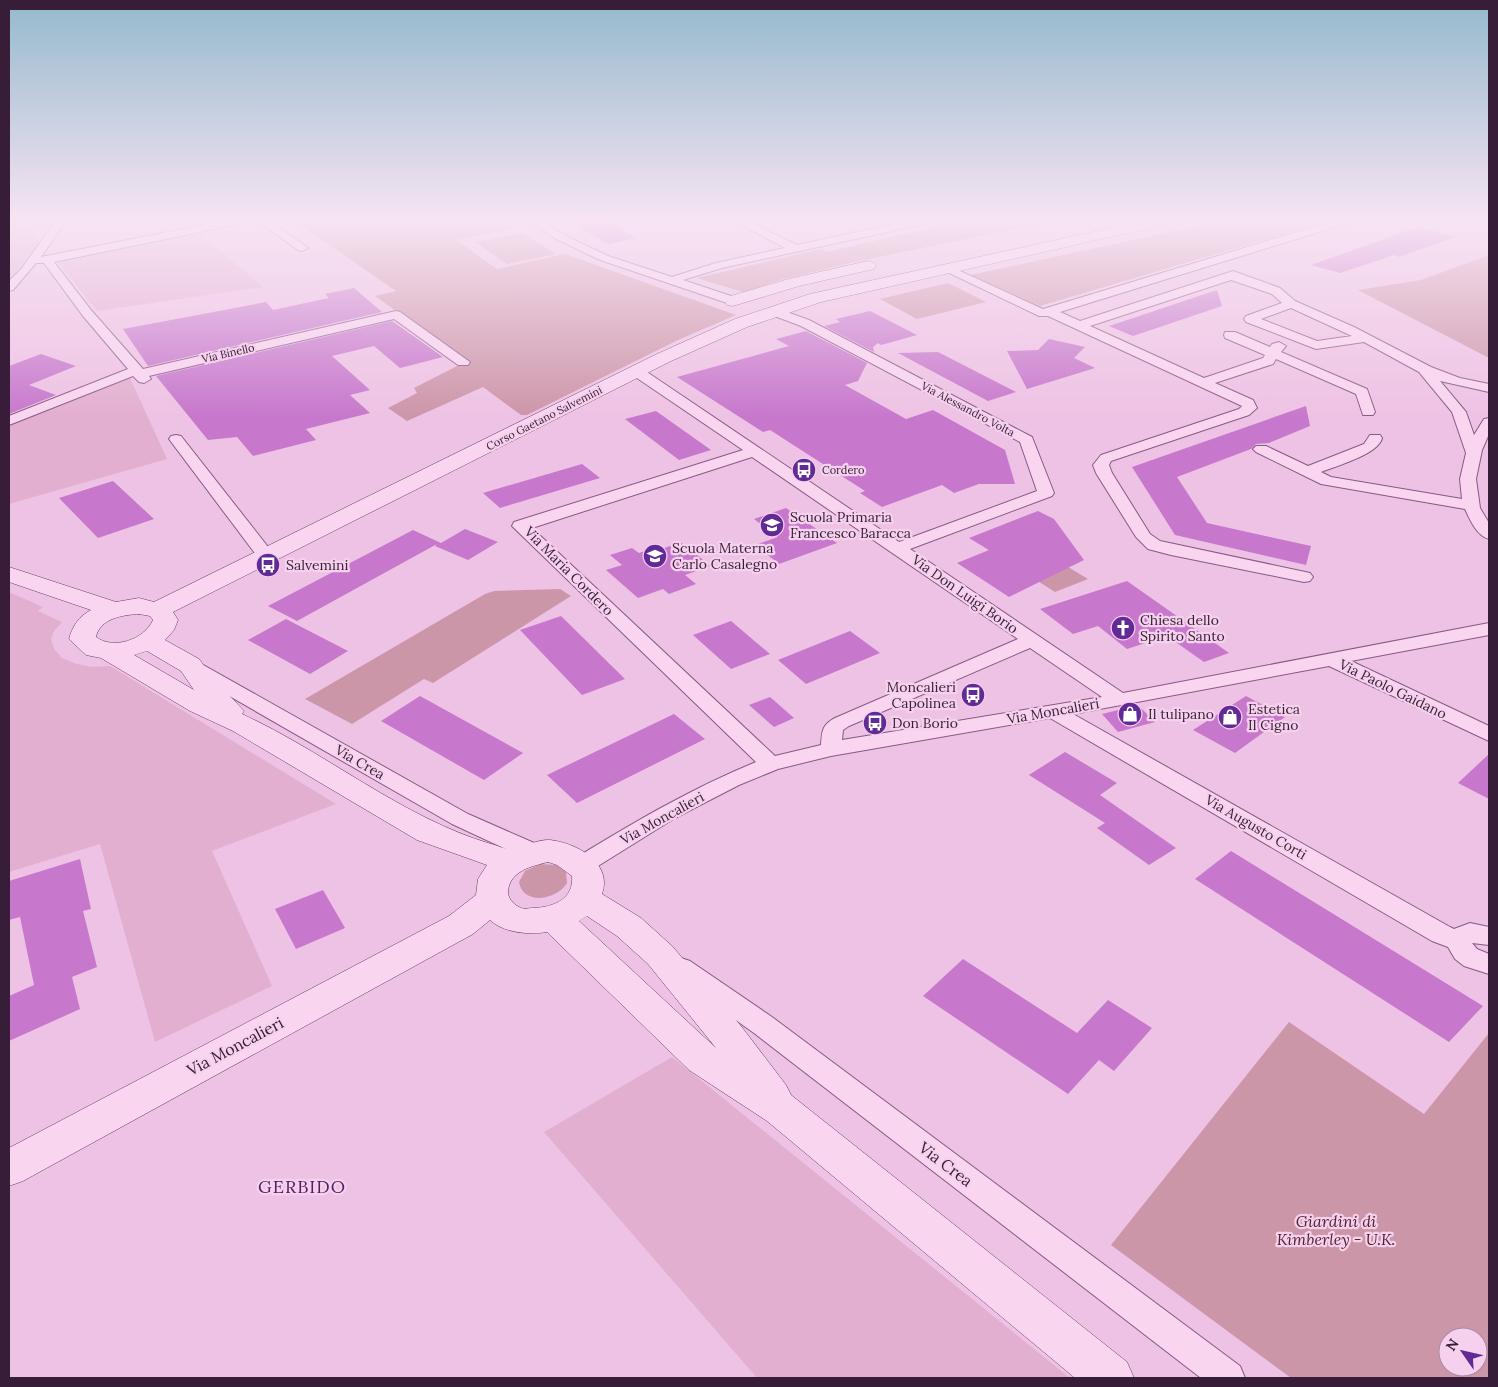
<svg xmlns="http://www.w3.org/2000/svg" width="1498" height="1387" font-family="Lora,serif">
<style>
.farmland{fill:#e3afd0}
.green{fill:#cc96a9;fill-rule:evenodd}
.building{fill:#c778cc}
.lines{fill:none;stroke-linecap:round;stroke-linejoin:round}
.street-casing{stroke:#875984;stroke-width:2}
.secondary-casing{stroke:#693c68;stroke-width:1}
.street{fill:#f9d5f0;fill-rule:evenodd}
.secondary{fill:#f9d5f0;fill-rule:evenodd}
.labels{text-anchor:middle;dominant-baseline:central;stroke-width:4.5;stroke-linejoin:round;paint-order:stroke}
.far-street-label{font-size:11px;fill:#371d37;stroke:#f5d1ed}
.far-poi-label{font-size:11px;fill:#371d37;stroke:#f5d1ed;text-anchor:start}
.poi-label{font-size:14px;fill:#371d37;stroke:#f5d1ed;text-anchor:start}
.street-label{font-size:14px;fill:#371d37;stroke:#f5d1ed}
.near-street-label{font-size:16px;fill:#371d37;stroke:#f5d1ed}
.near-park-label{font-size:16px;font-style:italic;fill:#54242e;stroke:#f5d1ed}
.near-neighbourhood-label{font-size:18px;letter-spacing:1px;fill:#511d64;stroke:#f5d1ed}
</style>
<rect width="100%" height="100%" fill="#eec2e4"/>
<g class="farmland">
<polygon points="9,222 44,222 37,232 39,244 9,280"/>
<polygon points="197,231 263,287 97,311 57,261"/>
<polygon points="129,376 167,459 9,504 9,425"/>
<polygon points="9,592 43,607 38,611 62,622 54,631 51,639 54,649 62,658 77,664 92,667 110,666 336,804 212,851 272,986 155,1042 100,844 9,872"/>
<polygon points="672,1057 1070,1378 757,1378 544,1132"/>
</g>
<g class="green">
<polygon points="296,222 504,222 514,228 456,240 497,269 565,254 736,315 678,340 527,415 521,415 483,387 407,421 388,408 417,393 414,388 467,361 375,296 396,291"/>
<polygon points="954,222 1049,222 859,261 784,279 743,292 697,278 821,249 827,252"/>
<polygon points="1217,222 1324,222 1040,306 970,275"/>
<polygon points="522,233 556,254 507,264 475,242"/>
<polygon points="1489,255 1489,358 1358,290 1421,280"/>
<polygon points="948,283 986,302 917,319 880,299"/>
<polygon points="1015,535 1088,579 1055,592 984,547"/>
<polygon points="560,589 571,596 433,683 424,679 352,724 305,699 485,594 494,591"/>
<path d="M 540,864 L 556,865 L 566,872 L 567,883 C 557,900 523,906 519,882 L 525,871 Z"/>
<path d="M 1289,1022 L 1424,1114 L 1489,1033 L 1489,1378 L 1291,1378 L 1111,1245 ZM 1448,1337 L 1478,1337 L 1478,1367 L 1448,1367 Z"/>
</g>
<g class="building">
<polygon points="571,222 608,222 636,238 608,244"/>
<polygon points="1418,227 1455,237 1399,257 1394,255 1340,273 1311,265"/>
<polygon points="354,288 382,312 148,366 123,329 266,302 273,310 329,298 325,294"/>
<polygon points="1217,290 1222,306 1133,336 1109,326"/>
<polygon points="870,311 917,335 881,345 878,343 873,347 874,352 824,326 840,322 836,319"/>
<polygon points="392,321 443,357 400,368 374,346 332,356 370,390 350,395 370,413 306,429 316,440 253,456 237,437 208,440 156,376"/>
<polygon points="806,331 867,363 858,381 845,385 906,419 933,410 1005,450 1015,484 979,484 954,493 942,485 882,507 860,493 865,491 770,430 763,432 677,377 789,346 776,339"/>
<polygon points="1049,339 1085,347 1074,358 1095,368 1027,389 1007,351 1038,350"/>
<polygon points="938,352 1016,392 988,401 898,353"/>
<polygon points="41,354 76,366 29,385 56,395 9,414 9,366"/>
<polygon points="1306,406 1310,426 1269,443 1256,444 1251,449 1177,477 1207,523 1311,546 1306,565 1175,535 1132,467"/>
<polygon points="656,411 711,450 679,460 625,419"/>
<polygon points="582,464 600,478 500,508 483,493"/>
<polygon points="113,481 154,519 98,538 59,498"/>
<polygon points="786,508 837,543 779,564 755,545 778,537 754,519"/>
<polygon points="1038,511 1054,519 1084,560 1009,597 957,563 989,550 969,538"/>
<polygon points="465,529 498,542 468,560 435,546 437,544 297,621 268,606 413,530 441,543"/>
<polygon points="680,542 711,566 685,575 696,584 669,594 663,589 638,598 606,570 622,565 610,555 632,548 639,553 659,546 662,549"/>
<polygon points="1127,581 1181,619 1229,653 1204,662 1167,636 1127,649 1098,626 1073,634 1040,609"/>
<polygon points="561,616 625,679 582,695 520,630"/>
<polygon points="286,619 348,651 310,674 248,640"/>
<polygon points="731,621 770,654 731,669 693,635"/>
<polygon points="850,631 880,653 806,684 778,660"/>
<polygon points="420,696 523,753 484,780 381,721"/>
<polygon points="1246,696 1285,717 1235,753 1193,730"/>
<polygon points="770,697 794,718 774,727 749,705"/>
<polygon points="1138,705 1155,722 1118,732 1102,714"/>
<polygon points="674,714 705,739 577,803 547,775"/>
<polygon points="1065,752 1117,783 1100,795 1176,848 1149,865 1097,828 1105,823 1029,775"/>
<polygon points="1489,754 1489,799 1458,783"/>
<polygon points="1231,851 1483,1006 1449,1042 1195,879"/>
<polygon points="80,859 91,909 83,911 97,967 72,977 80,1009 9,1041 9,996 34,985 20,917 9,920 9,881"/>
<polygon points="323,890 345,928 296,949 275,909"/>
<polygon points="963,959 1077,1033 1108,1000 1152,1028 1114,1071 1099,1060 1068,1094 923,996"/>
</g>
<g class="lines">
<g class="street-casing">
<g id="street">
<polygon points="55,222 65,222 41,257 219,222 239,222 234,225 54,262 91,310 143,369 396,311 400,312 470,362 468,365 458,365 394,319 149,376 151,379 144,383 139,382 133,376 9,425 9,416 128,369 83,316 44,263 36,263 13,290 9,291 9,281 22,268"/>
<polygon points="259,222 271,222 308,248 302,251 298,250"/>
<polygon points="532,222 544,222 564,235 608,256 672,277 716,263 785,248 736,222 749,222 797,245 904,222 924,222 919,225 722,268 683,280 737,298 739,301 737,304 733,305 600,260 556,239"/>
<path d="M 1330,222 L 1346,222 L 1345,224 L 1060,312 L 1080,321 L 1233,271 L 1280,288 L 1295,301 L 1354,327 L 1431,367 L 1460,378 L 1489,384 L 1489,392 L 1440,381 L 1466,412 L 1474,435 L 1484,419 L 1489,418 L 1489,434 L 1482,450 L 1476,479 L 1480,508 L 1489,523 L 1489,539 C 1477,536 1470,520 1465,509 L 1321,484 L 1256,452 L 1253,449 L 1256,446 L 1266,446 L 1308,466 L 1364,444 L 1370,435 L 1380,435 L 1382,438 C 1379,454 1336,466 1321,472 L 1331,477 L 1462,499 L 1460,479 L 1466,453 L 1452,412 L 1419,372 L 1364,342 L 1316,349 L 1246,322 L 1244,319 L 1246,316 L 1282,303 L 1272,294 L 1231,280 L 1090,326 L 1204,378 L 1263,358 L 1265,355 L 1225,338 L 1224,335 L 1225,332 L 1235,332 L 1270,347 L 1272,344 L 1279,342 L 1286,346 L 1281,352 L 1367,389 L 1375,412 L 1373,415 L 1363,415 L 1356,394 L 1276,359 L 1273,364 L 1215,383 L 1253,400 L 1257,408 L 1249,415 L 1111,461 L 1109,465 L 1112,473 L 1150,534 L 1160,541 L 1310,573 L 1313,577 L 1310,581 L 1304,582 L 1171,555 L 1148,549 L 1136,537 L 1096,473 L 1093,465 L 1101,455 L 1239,409 L 1242,406 L 1048,316 L 1039,316 L 939,268 L 941,266 L 949,266 L 1043,309 ZM 1291,308 L 1352,336 L 1317,341 L 1261,319 Z"/>
<path d="M 773,307 L 809,320 L 1032,437 L 1054,493 L 1052,496 L 910,549 L 1123,693 L 1489,623 L 1489,635 L 1351,661 L 1489,726 L 1489,741 L 1329,666 L 1073,714 L 1450,927 L 1454,929 L 1470,923 L 1489,927 L 1489,945 L 1472,943 L 1477,949 L 1489,954 L 1489,974 L 1464,966 L 1455,959 L 1448,947 L 1432,941 L 1050,718 L 831,756 L 778,769 L 739,785 L 675,818 L 590,871 L 582,873 L 574,871 L 570,865 L 574,859 C 633,823 692,788 756,762 L 512,526 L 514,522 L 743,450 L 631,374 L 629,371 L 631,368 L 641,368 L 899,542 L 1037,491 L 1020,442 L 801,326 L 769,314 L 767,311 ZM 752,457 L 1018,639 L 835,718 C 822,725 822,731 821,745 L 775,756 L 532,528 ZM 1030,648 L 1102,697 L 842,740 L 843,730 L 849,726 Z"/>
<polygon points="176,435 181,436 272,552 275,556 272,560 266,561 260,560 169,439 171,436"/>
<polygon points="191,660 198,662 468,814 541,846 545,852 541,858 533,860 525,858 452,824 184,670 181,666 184,662"/>
<polygon points="681,958 690,961 772,1017 1240,1366 1245,1378 1201,1378 754,1033 672,975 668,968 672,961"/>
</g>
</g>
<g class="secondary-casing">
<g id="secondary">
<path d="M 1139,222 L 1166,222 L 1164,225 L 1159,226 L 821,302 L 747,327 L 669,362 L 173,612 L 178,620 L 174,630 L 165,640 L 199,659 L 215,680 L 244,711 L 242,714 C 327,753 401,817 491,844 C 496,845 504,849 509,849 C 522,849 536,839 550,840 C 577,843 613,863 602,894 L 641,918 L 672,946 L 741,1026 L 786,1085 L 791,1095 L 1127,1362 L 1134,1378 L 1075,1378 L 767,1121 L 689,1070 L 547,932 C 529,935 504,933 490,920 L 473,934 L 23,1181 L 9,1186 L 9,1148 L 449,916 L 476,895 L 478,879 L 487,865 L 417,840 L 233,731 L 190,711 L 101,658 L 86,655 L 69,639 C 72,627 79,616 91,610 L 9,582 L 9,567 L 116,602 L 139,598 L 154,602 L 657,354 L 735,319 L 810,294 ZM 139,614 L 150,616 L 153,620 C 144,640 113,650 96,637 C 100,618 123,615 139,614 ZM 147,651 L 181,671 L 194,690 L 134,655 ZM 548,862 L 557,865 L 572,876 C 574,899 554,907 534,908 C 529,908 523,910 519,907 C 513,904 508,898 508,892 C 509,871 532,866 548,862 ZM 587,916 L 617,936 L 648,964 L 716,1048 L 579,921 Z"/>
<polygon points="868,261 874,263 876,266 874,269 799,286 733,306 727,305 725,301 727,297 789,279"/>
</g>
</g>
<use href="#street" class="street"/>
<use href="#secondary" class="secondary"/>
</g>
<linearGradient id="sky" x2="0" y2="1"><stop stop-color="#95b9cd"/><stop offset="0.53" stop-color="#f7e4f3"/><stop offset="1" stop-color="#f7e4f3" stop-opacity="0"/></linearGradient>
<rect width="1498" height="416" fill="url(#sky)"/>
<defs>
<g id="bus-disc" transform="scale(1.25)"><circle r="9.5" fill="#622a96" stroke="#f5d1ed"/><path d="M-5-6H5V4H4V6H2V4H-2V6H-4V4H-5ZM-3.5-4V0h7V-4ZM-3.5 1.2v1.5H-2V1.2ZM2 1.2v1.5H3.5V1.2Z" fill="#fff"/></g>
<g id="school-disc" transform="scale(1.25)"><circle r="9.5" fill="#622a96" stroke="#f5d1ed"/><path d="M0-5L7-2L0 1L-7-2ZM-4 1L0 2.5L4 1V4Q0 6-4 4Z" fill="#fff"/></g>
<g id="church-disc" transform="scale(1.25)"><circle r="9.5" fill="#622a96" stroke="#f5d1ed"/><path d="M-1.2-6h2.4v3.5h3.3v2.4h-3.3V6h-2.4V-.1h-3.3v-2.4h3.3Z" fill="#fff"/></g>
<g id="shop-disc" transform="scale(1.25)"><circle r="9.5" fill="#622a96" stroke="#f5d1ed"/><path d="M-5-2.5h2.3a2.7 3.5 0 0 1 5.4 0H5L5.5 6h-11ZM-1.5-2.5h3a1.5 2.3 0 0 0-3 0Z" fill="#fff"/></g>
</defs>
<g fill-rule="evenodd">
<use href="#bus-disc" x="804" y="470"/>
<use href="#school-disc" x="772" y="525"/>
<use href="#school-disc" x="655" y="556"/>
<use href="#bus-disc" x="268" y="565"/>
<use href="#church-disc" x="1123" y="628"/>
<use href="#bus-disc" x="973" y="695"/>
<use href="#shop-disc" x="1130" y="714"/>
<use href="#shop-disc" x="1230" y="717"/>
<use href="#bus-disc" x="875" y="723"/>
</g>
<g class="labels">
<g class="far-street-label">
<text transform="translate(228 353) rotate(-13)">Via Binello</text>
<text transform="translate(968 409) rotate(28)">Via Alessandro Volta</text>
<text transform="translate(544 418) rotate(-27)">Corso Gaetano Salvemini</text>
</g>
<g class="far-poi-label">
<text x="822" y="470">Cordero</text>
</g>
<g class="poi-label">
<text x="790" y="517">Scuola Primaria<tspan x="790" dy="16">Francesco Baracca</tspan></text>
<text x="672" y="548">Scuola Materna<tspan x="672" dy="16">Carlo Casalegno</tspan></text>
<text x="286" y="565">Salvemini</text>
<text x="1140" y="620">Chiesa dello<tspan x="1140" dy="16">Spirito Santo</tspan></text>
<text x="956" y="687" text-anchor="end">Moncalieri<tspan x="956" dy="16">Capolinea</tspan></text>
<text x="1248" y="709">Estetica<tspan x="1248" dy="16">Il Cigno</tspan></text>
<text x="1148" y="714">Il tulipano</text>
<text x="892" y="723">Don Borio</text>
</g>
<g class="street-label">
<text transform="translate(569 571) rotate(45)">Via Maria Cordero</text>
<text transform="translate(965 594) rotate(35)">Via Don Luigi Borio</text>
<text transform="translate(1393 689) rotate(26)">Via Paolo Gaidano</text>
<text transform="translate(1053 711) rotate(-10)">Via Moncalieri</text>
<text transform="translate(360 762) rotate(30)">Via Crea</text>
<text transform="translate(662 818) rotate(-29)">Via Moncalieri</text>
<text transform="translate(1256 827) rotate(30)">Via Augusto Corti</text>
</g>
<g class="near-street-label">
<text transform="translate(235 1046) rotate(-28)">Via Moncalieri</text>
<text transform="translate(946 1164) rotate(37)">Via Crea</text>
</g>
<g class="near-park-label">
<text x="1336" y="1221">Giardini di<tspan x="1336" dy="18">Kimberley - U.K.</tspan></text>
</g>
<g class="near-neighbourhood-label">
<text x="302" y="1186">GERBIDO</text>
</g>
</g>
<rect width="1498" height="1387" fill="none" stroke="#371d37" stroke-width="20"/>
<g transform="translate(1463 1352) rotate(304)"><circle r="24" fill="#f5d1ed" stroke="#a989a4"/>
<path d="M0-4L9 19L0 12L-9 19Z" fill="#622a96"/>
<text y="-8" font-size="14" font-weight="bold" text-anchor="middle" fill="#371d37">N</text>
</g>
</svg>
